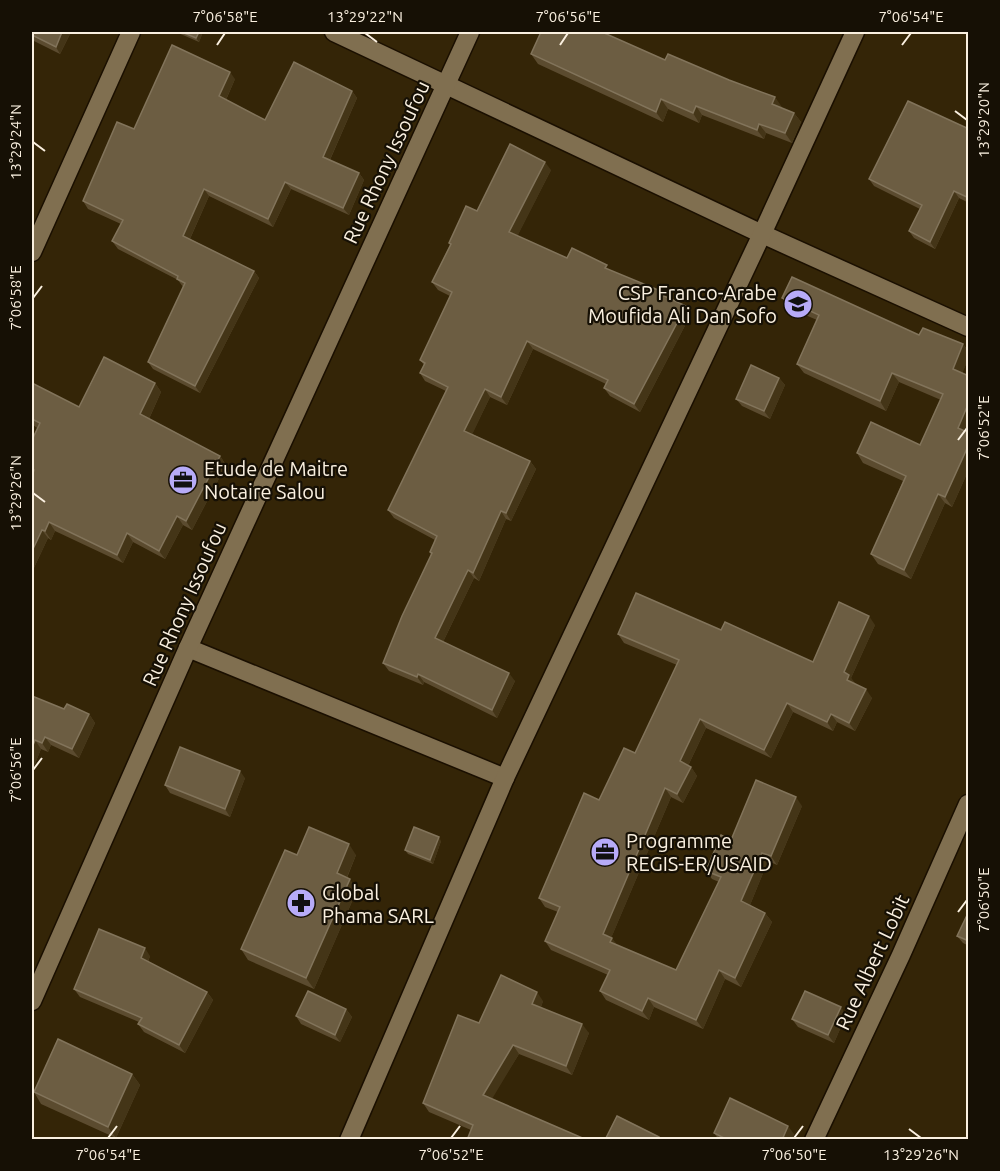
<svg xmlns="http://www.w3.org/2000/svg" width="1000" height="1171" font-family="Ubuntu,sans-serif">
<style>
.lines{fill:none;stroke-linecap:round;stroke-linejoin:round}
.minor-casing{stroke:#1a0f00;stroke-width:21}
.minor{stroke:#806f50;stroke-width:18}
.wall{fill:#5b4b2f}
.shaded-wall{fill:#443517}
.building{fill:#6c5d42;stroke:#82745b;stroke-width:1.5}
.ticks{fill:none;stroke:#faf0e0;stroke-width:2}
.labels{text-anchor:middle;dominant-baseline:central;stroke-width:4.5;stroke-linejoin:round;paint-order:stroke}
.street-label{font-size:20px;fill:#faf0e0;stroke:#161005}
.poi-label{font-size:20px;fill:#faf0e0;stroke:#161005;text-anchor:start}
.neatline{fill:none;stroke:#faf0e0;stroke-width:2}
.ticks-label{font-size:15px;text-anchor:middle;fill:#faf0e0}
</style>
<rect width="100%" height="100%" fill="#342507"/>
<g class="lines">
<g class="minor-casing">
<g id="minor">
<polyline points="334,32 762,234 968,327"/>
<polyline points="32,252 131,32"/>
<polyline points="188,648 505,778"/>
<polyline points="32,1001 188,648 470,32"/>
<polyline points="349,1140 505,778 762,234 855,32"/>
<polyline points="814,1140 901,955 968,804"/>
</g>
</g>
<use href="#minor" class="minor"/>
</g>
<g class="wall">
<polygon points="32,32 71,32 60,54 32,40"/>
<polygon points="176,32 203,32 199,42"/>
<polygon points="531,54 729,80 775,97 781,108 794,113 801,122 792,143 766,133 764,139 702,115 699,123 668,109 663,122 538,64"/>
<polygon points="235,79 226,100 265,120 352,91 357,98 330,160 359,173 364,180 349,215 291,189 273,227 209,196 190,239 254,271 259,278 200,393 153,369 148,362 183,287 178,280 118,249 112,241 121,224 88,209 83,201 134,129"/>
<polygon points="969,129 969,203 959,198 935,249 914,238 909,231 920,209 874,186 869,179"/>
<polygon points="551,170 517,236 567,258 610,270 665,296 691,314 640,412 610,396 604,388 606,384 533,349 507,405 490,397 472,434 530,461 536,469 511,521 506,519 479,581 474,578 443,642 515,681 497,718 424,682 423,685 389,671 383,663 431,555 430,552 435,540 394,518 388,510 446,391 425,381 420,373 424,365 420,360 450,296 438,290 432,282 450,245 449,243 477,211"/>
<polygon points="782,298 919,335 963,344 969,352 969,357 962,373 969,376 969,428 967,432 969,433 969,469 952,507 945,503 911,579 878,564 871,554 903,481 863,463 857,453 920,445 941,400 899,382 886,411 804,373 797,364 817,320 789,308"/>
<polygon points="779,378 785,385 770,419 742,406 736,399"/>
<polygon points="32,383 79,407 155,383 161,392 149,419 220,456 226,465 192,530 183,525 165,559 133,542 123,563 55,531 51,540 48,538 32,572 32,440 37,428 32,424"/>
<polygon points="875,625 851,678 855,684 872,698 855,731 837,722 833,731 793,712 771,758 706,728 688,766 691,767 697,776 683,803 671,797 611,938 617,945 676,970 719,882 712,879 706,871 731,840 802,806 777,865 768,861 750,905 765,913 772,922 741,987 725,979 703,1029 654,1007 649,1020 606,1000 600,991 608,975 551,950 545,941 558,912 545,907 539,898 599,800 635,753 677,665 624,643 618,634 721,630 813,662"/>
<polygon points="32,696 64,709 89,714 95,723 79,758 51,745 48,752 41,749 32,771"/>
<polygon points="245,778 230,817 170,793 165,785"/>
<polygon points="441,841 433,864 408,854 405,850"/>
<polygon points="297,855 356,855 347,878 357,890 314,989 248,960 241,949"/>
<polygon points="969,911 969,946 963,943 957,936"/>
<polygon points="150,956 148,962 207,992 213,1000 185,1053 144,1032 138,1024 139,1022 80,997 74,989"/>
<polygon points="543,1001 541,1007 589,1033 572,1075 519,1054 471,1130 429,1112 423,1103 479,1023"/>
<polygon points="346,1009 352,1017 340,1042 301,1024 296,1016"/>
<polygon points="846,1015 834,1043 798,1027 792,1019"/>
<polygon points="132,1074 140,1085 116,1138 41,1104 34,1092"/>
<polygon points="714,1133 794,1134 791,1140 719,1140"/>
</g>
<g class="shaded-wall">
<polygon points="62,32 71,32 60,54 56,47"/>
<polygon points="199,32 203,32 199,42 196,38"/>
<polygon points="230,72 235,79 224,104 219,96"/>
<polygon points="352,91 357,98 328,164 323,157"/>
<polygon points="775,97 782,107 779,114 772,104"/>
<polygon points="661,99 668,109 663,122 656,112"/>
<polygon points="696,106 702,115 699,123 693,113"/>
<polygon points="794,113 801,122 792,143 785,133"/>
<polygon points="759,124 766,133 764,139 757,130"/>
<polygon points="545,162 551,170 515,241 509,232"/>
<polygon points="359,173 364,180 349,215 343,208"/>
<polygon points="285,182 291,189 273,227 268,219"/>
<polygon points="204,189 209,196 188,243 183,236"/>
<polygon points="954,191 959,198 935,249 930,242"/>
<polygon points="254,271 259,278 200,393 195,386"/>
<polygon points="686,306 691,314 640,412 634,404"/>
<polygon points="527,341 533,349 507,405 501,397"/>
<polygon points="963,344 969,352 969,357 960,379 953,369"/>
<polygon points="892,373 899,382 886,411 880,401"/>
<polygon points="779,378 785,385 770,419 764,411"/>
<polygon points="155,383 161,392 147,423 140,414"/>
<polygon points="485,389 490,397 470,439 464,431"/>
<polygon points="969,402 969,428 965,437 958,428"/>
<polygon points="969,444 969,469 952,507 945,497"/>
<polygon points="220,456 226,465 192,530 186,521"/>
<polygon points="530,461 536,469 511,521 506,513"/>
<polygon points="938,494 945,503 911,579 904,570"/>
<polygon points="501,511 506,519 479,581 473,573"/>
<polygon points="177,516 183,525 165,559 159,551"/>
<polygon points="49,522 55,531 51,540 45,531"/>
<polygon points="42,530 48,538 32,572 32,551"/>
<polygon points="127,533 133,542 123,563 117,555"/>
<polygon points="468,570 474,578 441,646 435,638"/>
<polygon points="869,616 875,625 851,678 856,684 847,680 844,672"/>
<polygon points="509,673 515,681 497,718 492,710"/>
<polygon points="418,674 424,682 423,685 417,677"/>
<polygon points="866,689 872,698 855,731 849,723"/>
<polygon points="787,703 793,712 771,758 764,750"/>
<polygon points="89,714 95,723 79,758 72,749"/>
<polygon points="831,714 837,722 833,731 827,722"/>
<polygon points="700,719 706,728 686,770 680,761"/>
<polygon points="45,737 51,745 48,752 42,743"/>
<polygon points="35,740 41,749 32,771 32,748"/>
<polygon points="691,767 697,776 683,803 677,794"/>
<polygon points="240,771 245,778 230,817 225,809"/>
<polygon points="665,788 671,797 609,943 603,934"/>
<polygon points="796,797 802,806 777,865 771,856"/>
<polygon points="439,837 441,841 433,864 430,860"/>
<polygon points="349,844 356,855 344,884 337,873"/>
<polygon points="762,853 768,861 748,910 741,901"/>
<polygon points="350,879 357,890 314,989 306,978"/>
<polygon points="765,913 772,922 741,987 735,978"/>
<polygon points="612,938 618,946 610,942"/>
<polygon points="145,948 150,956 146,966 141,958"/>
<polygon points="719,970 725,979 703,1029 696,1020"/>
<polygon points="207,992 213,1000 185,1053 179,1045"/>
<polygon points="537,992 543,1001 539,1013 532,1004"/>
<polygon points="648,998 654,1007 649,1020 642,1011"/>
<polygon points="841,1007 846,1015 834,1043 828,1035"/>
<polygon points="346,1009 352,1017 340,1042 335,1035"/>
<polygon points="582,1024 589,1033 572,1075 566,1066"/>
<polygon points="513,1045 519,1054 489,1104 483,1095"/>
<polygon points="132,1074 140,1085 116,1138 108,1127"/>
<polygon points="788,1126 794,1134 791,1140 782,1140"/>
</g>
<g class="building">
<polygon points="32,32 62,32 56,47 32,35"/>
<polygon points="182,32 199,32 196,38"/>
<polygon points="541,32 602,32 665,60 668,54 729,80 775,97 772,104 794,113 785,133 759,124 757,130 696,106 693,113 661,99 656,112 531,54"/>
<polygon points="172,45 230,72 219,96 265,120 294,62 352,91 323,157 359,173 343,208 285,182 268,219 204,189 183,236 254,271 195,386 148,362 185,283 177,279 178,276 112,241 123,220 83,201 117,122 134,129"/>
<polygon points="908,101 969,129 969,198 954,191 930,242 909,231 922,205 869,179"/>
<polygon points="510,144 545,162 509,232 567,258 572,248 607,265 605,268 663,292 662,295 686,306 634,404 604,388 608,380 527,341 501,397 485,389 464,431 530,461 506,513 501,511 473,573 468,570 435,638 509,673 492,710 418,674 417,677 383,663 402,616 432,553 430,552 437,536 388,510 448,387 420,373 425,363 420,360 452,292 432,282 451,244 449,243 466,206 477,211"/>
<polygon points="792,277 919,335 923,328 963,344 953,369 969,376 969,402 958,428 969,433 969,444 945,497 938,494 904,570 871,554 906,476 857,453 871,422 920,445 943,394 892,373 880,401 797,364 819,315 782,298"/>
<polygon points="104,357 155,383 140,414 220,456 186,521 177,516 159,551 127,533 117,555 49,522 45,531 42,530 32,551 32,477 34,470 32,469 32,440 40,423 32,419 32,383 79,407"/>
<polygon points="751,365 779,378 764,411 736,399"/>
<polygon points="636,593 721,630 725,622 813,662 839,602 869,616 844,672 849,675 847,680 866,689 849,723 831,714 827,722 787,703 764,750 700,719 680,761 691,767 677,794 665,788 603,934 612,938 610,942 676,970 721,877 706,871 721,835 731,840 756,780 796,797 771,856 762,853 741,901 765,913 735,978 719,970 696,1020 648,998 642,1011 600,991 610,970 545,941 560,907 539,898 584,793 599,800 624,748 635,753 679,660 618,634"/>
<polygon points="32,696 64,709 67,704 89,714 72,749 45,737 42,743 35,740 32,748"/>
<polygon points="180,747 240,771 225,809 165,785"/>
<polygon points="309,827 349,844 337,873 350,879 306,978 241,949 285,850 297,855"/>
<polygon points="414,827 439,837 430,860 405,850"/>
<polygon points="969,911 969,941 957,936"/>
<polygon points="99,929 145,948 141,958 207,992 179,1045 138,1024 142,1018 74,989"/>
<polygon points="501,975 537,992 532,1004 582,1024 566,1066 513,1045 483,1095 587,1140 467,1140 473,1125 423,1103 458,1015 479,1023"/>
<polygon points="308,991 346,1009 335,1035 296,1016"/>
<polygon points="805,991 841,1007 828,1035 792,1019"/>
<polygon points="58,1039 132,1074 108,1127 34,1092"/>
<polygon points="730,1098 788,1126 782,1140 728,1140 714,1133"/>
<polygon points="617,1116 659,1137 658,1140 605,1140"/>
</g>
<path class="ticks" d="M 365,33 L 377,42M 217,45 L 225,33M 560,45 L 568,33M 902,45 L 911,33M 955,111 L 967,120M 33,142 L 45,151M 33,298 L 42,286M 958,440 L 967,428M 33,493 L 45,502M 33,770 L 42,758M 958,912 L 967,900M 909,1129 L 921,1138M 108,1138 L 117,1126M 451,1138 L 460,1126M 794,1138 L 803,1126"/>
<defs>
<g id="school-disc" transform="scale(1.5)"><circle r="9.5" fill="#b7abf8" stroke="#161005"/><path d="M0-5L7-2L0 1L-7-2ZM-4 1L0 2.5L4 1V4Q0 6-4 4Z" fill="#111"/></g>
<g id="office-disc" transform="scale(1.5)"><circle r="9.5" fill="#b7abf8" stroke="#161005"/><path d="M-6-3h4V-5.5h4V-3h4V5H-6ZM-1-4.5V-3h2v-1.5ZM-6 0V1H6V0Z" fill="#111"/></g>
<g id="pharmacy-disc" transform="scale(1.5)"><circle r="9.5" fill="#b7abf8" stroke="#161005"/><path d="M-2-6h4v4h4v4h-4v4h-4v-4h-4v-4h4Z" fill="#111"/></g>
</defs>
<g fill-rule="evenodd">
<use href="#school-disc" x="798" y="304"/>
<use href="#office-disc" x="183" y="480"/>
<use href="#office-disc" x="605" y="852"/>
<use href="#pharmacy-disc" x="301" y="903"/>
</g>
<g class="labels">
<g class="street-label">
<text transform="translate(386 162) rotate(-65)">Rue Rhony Issoufou</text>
<text transform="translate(184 604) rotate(-66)">Rue Rhony Issoufou</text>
<text transform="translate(872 962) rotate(-65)">Rue Albert Lobit</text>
</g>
<g class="poi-label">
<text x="777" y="292" text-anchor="end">CSP Franco-Arabe<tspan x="777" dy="23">Moufida Ali Dan Sofo</tspan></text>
<text x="204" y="468">Etude de Maitre<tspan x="204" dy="23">Notaire Salou</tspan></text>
<text x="626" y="840">Programme<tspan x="626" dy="23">REGIS-ER/USAID</tspan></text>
<text x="322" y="892">Global<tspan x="322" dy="23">Phama SARL</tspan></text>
</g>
</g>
<rect width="1000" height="1171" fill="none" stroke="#161005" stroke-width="66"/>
<rect x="33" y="33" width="934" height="1105" class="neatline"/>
<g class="ticks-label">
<text x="225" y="22">7°06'58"E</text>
<text x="365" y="22">13°29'22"N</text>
<text x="568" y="22">7°06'56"E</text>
<text x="911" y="22">7°06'54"E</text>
<text transform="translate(984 120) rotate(-90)" y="5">13°29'20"N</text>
<text transform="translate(16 142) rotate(-90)" y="5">13°29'24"N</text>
<text transform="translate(16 298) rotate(-90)" y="5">7°06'58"E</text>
<text transform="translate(984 428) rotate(-90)" y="5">7°06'52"E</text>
<text transform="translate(16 493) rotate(-90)" y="5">13°29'26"N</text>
<text transform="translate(16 770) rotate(-90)" y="5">7°06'56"E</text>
<text transform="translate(984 900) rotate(-90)" y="5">7°06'50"E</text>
<text x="108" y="1160">7°06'54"E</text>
<text x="451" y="1160">7°06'52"E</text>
<text x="794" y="1160">7°06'50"E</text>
<text x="921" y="1160">13°29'26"N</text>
</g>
</svg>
